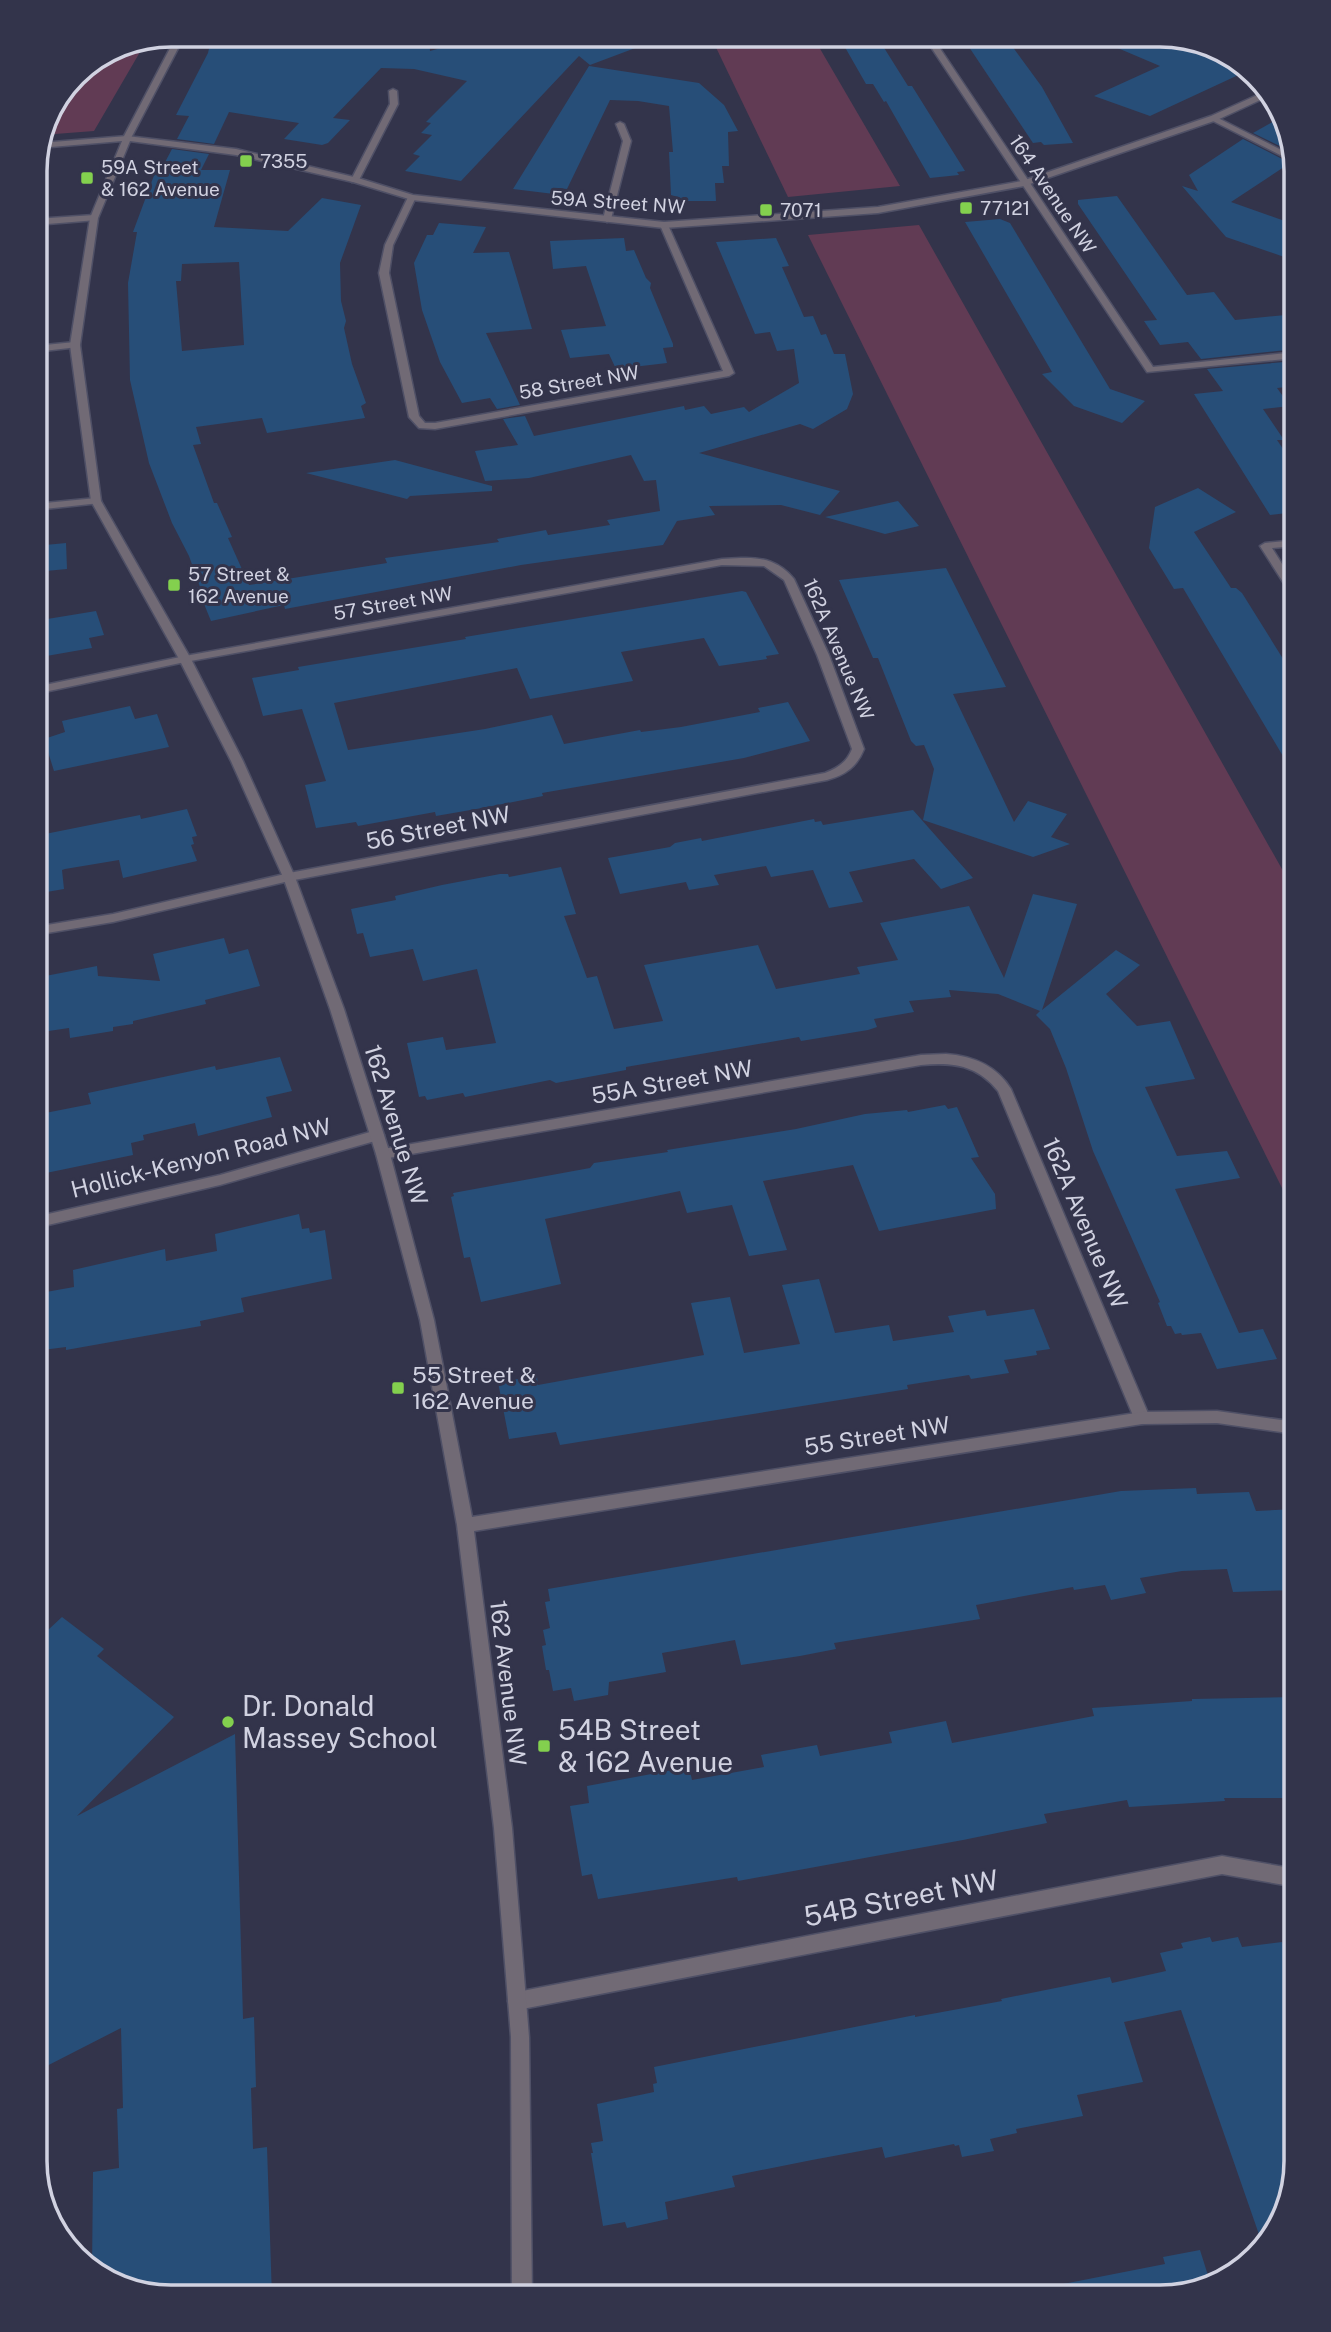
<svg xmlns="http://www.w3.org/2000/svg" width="1331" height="2332" font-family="'Public Sans',sans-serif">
  <rect width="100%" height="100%" fill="#33344b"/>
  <g fill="#613b54">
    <path d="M710,35H812L900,186L788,197Z"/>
    <path d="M147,40L94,131L42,135C50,99 84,60 119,45C127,42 138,41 147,40Z"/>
    <path d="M919,225L1296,894V1216L808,235Z"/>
  </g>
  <g fill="#274e78" fill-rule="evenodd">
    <path d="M212,35H429L430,51L487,35H661L662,38L590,65L579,56L461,181L405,171L420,156L413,154L432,135L421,133L431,123L426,122L467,81L414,69L381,68L333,118L350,120L328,143L322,145L284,139L299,123L229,112L214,144L177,139L189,116L176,115L208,53Z"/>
    <path d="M838,35H876L908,86H912L965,171L957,172L959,175L930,178L886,101L884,102L873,84H866Z"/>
    <path d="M961,35H1004L1042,87L1073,143L1044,145L1041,142L1033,143Z"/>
    <path d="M1087,35H1169L1236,58L1247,71L1150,116L1094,96L1160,66Z"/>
    <path d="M589,66L699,83L724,105L738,131L728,132L729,166H722L724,183H715L716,201H681V198L671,195L669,152H673L669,106L638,101L610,100L567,189L558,188L554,194L513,189Z"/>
    <path d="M1283,116L1292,152L1253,133Z"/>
    <path d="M1243,139L1290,163L1231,202L1296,225V261L1226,237L1182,186L1198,191L1189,175Z"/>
    <path d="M172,149L209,154L201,170H230L214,227L288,231L322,198L361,205L340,263L341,301L346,321L344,328L352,364L366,403L361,406L365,418L267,433L262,418L196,427L201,444L193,445L214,503H217L232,537L228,538L249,585L387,563L385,558L499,542L497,539L546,530L548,535L610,525L607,520L660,511L656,480L644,481L631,455L529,478L485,481L475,451L518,445L503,419L525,416L534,436L684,406L685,410L704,406L711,414L744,407L749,412L799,383L794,349L777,351L770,332L755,334L716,242L776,238L789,266L782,267L804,317L813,316L821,335L826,334L834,354H845L853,394L847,409L813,429L800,424L699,453L840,491L820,515L781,505L709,506L715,515L677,521L663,545L521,565L285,609L284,605L211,621L197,587H200L189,556L172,523L149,463L130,380L128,283L137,232H133L156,170L163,166ZM239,262L244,345L182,351L176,281H181L182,264Z"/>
    <path d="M1117,196L1187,295L1214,292L1235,320L1296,314V349L1201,359L1188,342L1160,345L1144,321L1157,320L1078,204V200Z"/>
    <path d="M1000,219L1010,223L1110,389L1145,401L1122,423L1074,406L1042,374L1052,372L965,222Z"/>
    <path d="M439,223L486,227L473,253L509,252L532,329L486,333L520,405L497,409L490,398L462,403L440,362L422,310L414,263L427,235H433Z"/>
    <path d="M624,238L626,251L634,250L646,278L651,283L650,288L673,344V347L663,348L667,363L616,369L609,354L570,358L561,330L606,326L586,266L553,269L550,241Z"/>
    <path d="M1296,361V386L1277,388L1290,406L1263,409L1284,440H1277L1296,468V512L1270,515L1194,394L1223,391L1207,369Z"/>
    <path d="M395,460L492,486V491L410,496L407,499L306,473Z"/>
    <path d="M1198,488L1236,512L1194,532L1231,588H1236L1242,593L1295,678L1292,679L1296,685V778L1183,588L1174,589L1149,548L1155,507Z"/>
    <path d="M898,501L919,526L885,534L825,517Z"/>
    <path d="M66,543L67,569L35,572V546Z"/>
    <path d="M946,568L1006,687L953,694L1014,822L1028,801L1067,814L1051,837L1070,844L1033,857L923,820L934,769L924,745L916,746L911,741L878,658H873L839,580Z"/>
    <path d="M742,591L746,592L779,654L766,656L767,659L719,666L704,638L621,652L633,681L530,699L517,668L334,703L348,750L485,729L552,715L564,744L640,730L641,732L681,727L760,712L758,708L788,702L810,741L744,758L542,793L543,796L482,808L436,816L435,812L358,826L356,822L316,828L305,785L326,781L302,709L263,716L252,678L299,670L298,667L466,639L465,637Z"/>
    <path d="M96,611L104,635L89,638L92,648L35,658V621Z"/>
    <path d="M130,706L135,719L157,714L169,747L54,771L44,739L65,732L62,721Z"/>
    <path d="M187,809L197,836L192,837L194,844L191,845L197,861L123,878L119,860L65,869L62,870L64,889L35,894V836L140,815L141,819Z"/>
    <path d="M913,810L973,878L941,889L914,859L849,872L863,902L829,908L813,870L771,877L766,866L714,875L719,885L689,890L686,882L620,894L608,858L670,847L675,843L701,838L702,841L814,819L815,822L821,821L823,825Z"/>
    <path d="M561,867L576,914L564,916L587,978L597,976L614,1029L663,1021L644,965L758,945L776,989L860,974L857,967L898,960L880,923L969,906L1004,978L1033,894L1077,904L1042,1010L1116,950L1140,965L1106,994L1137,1026L1170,1021L1195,1079L1145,1087L1177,1156L1227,1151L1240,1178L1175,1189L1239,1333L1263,1329L1277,1359L1217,1369L1201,1333L1182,1335L1181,1333L1175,1334L1171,1326H1167L1158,1303L1160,1302L1093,1151L1066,1068L1050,1029L1036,1015L1040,1011L998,994L949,990L951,997L909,1001L914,1012L874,1019L877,1027L868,1030L801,1041L799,1037L626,1067V1070L556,1083L550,1080L465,1097L463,1093L427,1100L425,1096L419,1097L407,1043L443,1037L446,1050L496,1043L477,969L423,981L413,949L370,957L363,933L357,934L351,909L396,900L395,896L442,885L500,874H508L509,877Z"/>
    <path d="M224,938L229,954L248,949L260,986L205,1000L206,1004L133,1021V1024L113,1027V1031L70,1038L69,1028L35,1033V978L97,966L98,976L160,981L153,954Z"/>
    <path d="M280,1057L292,1091L266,1097L272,1117L198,1136L195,1123L143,1135L144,1140L131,1143L133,1155L46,1173L44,1156L35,1158V1115L91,1104L88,1093L215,1066L216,1070Z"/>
    <path d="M945,1105L948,1109L957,1107L979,1157L971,1158L995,1194L996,1209L879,1231L853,1165L763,1181L787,1250L749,1256L732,1205L687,1213L680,1191L545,1219L561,1284L481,1302L470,1257L464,1258L451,1197L454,1196L453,1193L590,1168L594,1163L668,1152L667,1150L796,1129L865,1114L907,1110L908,1112Z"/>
    <path d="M299,1214L302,1229L309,1228L310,1233L325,1230L332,1279L241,1298L244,1312L200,1321L201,1326L66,1350V1347L35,1351V1307L48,1306L46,1292L74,1287L73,1270L165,1249L166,1261L217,1251L215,1234Z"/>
    <path d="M819,1279L835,1333L889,1325L893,1341L954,1332L948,1316L985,1310L987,1316L1034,1309L1050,1349L1036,1351L1037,1355L1004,1360L1009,1373L971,1379L969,1375L907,1385L908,1389L560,1445L556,1432L509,1439L498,1382L537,1376L538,1385L704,1355L691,1303L730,1297L744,1353L800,1344L782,1285Z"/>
    <path d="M1196,1488L1197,1494L1249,1492L1256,1511L1296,1509V1590L1233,1592L1227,1569L1182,1571L1140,1578L1146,1593L1111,1600L1105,1585L1074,1590L1073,1587L976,1605L980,1619L834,1643L836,1649L800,1656L741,1665L735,1640L662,1653L666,1672L609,1682L608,1695L574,1701L571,1688L553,1691L549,1670H546L542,1646L546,1645L543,1630L550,1628L545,1602L550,1601L548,1589L1121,1491Z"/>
    <path d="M62,1617L104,1649L97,1656L174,1717L77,1816L235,1734L243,2019L254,2017L256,2087L251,2088L253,2149L267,2147L272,2297H162L96,2274L92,2271L93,2172L119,2168L117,2109L123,2108L121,2028L35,2072V1619L48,1630Z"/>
    <path d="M1296,1697V1798H1224L1225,1801L1129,1807L1127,1800L1044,1814L1047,1823L963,1840L738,1881L737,1877L598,1899L592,1874L582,1876L570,1806L589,1803L587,1786L689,1767L692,1780L764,1767L761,1755L817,1745L820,1756L892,1743L889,1732L946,1721L952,1743L1094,1716L1092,1708L1192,1701V1699Z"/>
    <path d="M1210,1937L1212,1942L1238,1937L1242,1947L1282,1942L1296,1977V2161L1273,2236L1263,2246L1181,2010L1124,2022L1143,2082L1077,2095L1083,2116L1016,2129L1017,2133L990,2139L994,2151L962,2157L959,2145L955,2146L954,2144L885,2158L882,2147L812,2160L732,2176L735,2187L665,2202L668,2219L627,2228L625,2222L603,2226L591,2153H593L591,2143L603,2141L597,2104L654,2092L653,2084L657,2083L654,2067L915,2015V2017L1002,2001L1001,1999L1110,1977L1112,1983L1166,1971L1160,1953L1183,1948L1181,1943Z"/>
    <path d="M1200,2250L1211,2285L1160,2297H1064L1063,2284L1165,2264L1163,2257Z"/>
  </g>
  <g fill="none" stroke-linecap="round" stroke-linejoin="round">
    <defs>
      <g id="minor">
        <path d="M177,35H185L131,138L124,140L123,138Z"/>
        <path d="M923,35H931L1153,367L1296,352V358L1147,372Z"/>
        <path d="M393,89L397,91L398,104L359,180L352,182L351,180L390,104L389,91Z"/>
        <path d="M1214,116L1293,156L1294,162L1211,120L1210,118Z"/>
        <path d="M620,122L624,124L631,141L611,219L607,222L603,219L623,141L616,124Z"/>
        <path d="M409,195L416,197L393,245L389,273L419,416L425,423H435L723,371L660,225L664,222L668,225L734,373L729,376L435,429L419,428L409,417L379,273L385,245Z"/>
        <path d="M94,215L97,216V220L35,225V219Z"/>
        <path d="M75,342L80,345L78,347L35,352V346Z"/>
        <path d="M96,498L101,501L100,503L35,510V504Z"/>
        <path d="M1296,540V546L1272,548L1296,586V597L1292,596L1260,546L1265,543Z"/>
        <path d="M741,558C763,557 780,562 794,579L829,655L864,749C857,767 845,775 827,780L289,881L113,922L35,935V927L113,914L289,873L825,773C838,768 847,762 852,749L817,655L784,580L764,566L722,565L185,662L35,694V687L185,656L722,559Z"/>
        <path d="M946,1054C973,1056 996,1065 1011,1089L1150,1418L1147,1423L1142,1424L1137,1423L1134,1418L998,1091C977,1065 953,1062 921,1065L383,1159L376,1154L383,1149L921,1055Z"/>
        <path d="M377,1130L384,1135L382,1139L220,1185L35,1228V1217L220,1175Z"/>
        <path d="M1222,1856L1296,1869V1887L1222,1874L517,2010L510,2008L508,2001L510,1994L517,1992Z"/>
      </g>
      <path id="tertiary" d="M1264,92L1269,96L1217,120L1024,186L878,213L664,228L412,200L353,182L236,155L130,141L98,218L80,345L101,501L191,659L243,761L295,877L344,1009L390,1154L434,1320L472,1517L1142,1412L1217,1411L1296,1422V1434L1217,1423L1142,1424L474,1531L512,1828L529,2037L532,2297H512L511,2037L494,1828L457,1525L420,1320L376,1154L330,1009L283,877L231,761L179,659L91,501L70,345L90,218L122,141L39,148L40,143L127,136L236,149L358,178L413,195L664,222L878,207L1022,181L1211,116Z"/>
    </defs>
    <use href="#minor" stroke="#4f5066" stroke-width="3"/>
    <use href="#tertiary" stroke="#4f5066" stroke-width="3"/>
    <use href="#minor" fill="#716a75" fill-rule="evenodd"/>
    <use href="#tertiary" fill="#716a75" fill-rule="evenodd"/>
  </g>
  <g fill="#83d04e" stroke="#33344b" stroke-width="2.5">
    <rect x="239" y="154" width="14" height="14" rx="3.5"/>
    <rect x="80" y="171" width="14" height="14" rx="3.5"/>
    <rect x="959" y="201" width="14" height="14" rx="3.5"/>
    <rect x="759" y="203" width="14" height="14" rx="3.5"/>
    <rect x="167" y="578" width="14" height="14" rx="3.5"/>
    <rect x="391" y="1381" width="14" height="14" rx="3.5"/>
    <circle cx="228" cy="1722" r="7"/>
    <rect x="537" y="1739" width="14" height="14" rx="3.5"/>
  </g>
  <g text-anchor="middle" stroke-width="6" stroke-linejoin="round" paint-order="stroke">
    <g font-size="19" fill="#d1d2e1" stroke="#33344b" text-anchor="start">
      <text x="260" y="168">7355</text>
      <text x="101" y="174">59A Street<tspan x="101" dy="22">&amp; 162 Avenue</tspan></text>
      <text x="980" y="215">77121</text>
      <text x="780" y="217">7071</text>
      <text x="188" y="581">57 Street &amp;<tspan x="188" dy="22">162 Avenue</tspan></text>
    </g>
    <g font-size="19" fill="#d1d2e1" stroke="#33344b">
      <text transform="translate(1053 194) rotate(56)" y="7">164 Avenue NW</text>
      <text transform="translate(618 202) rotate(4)" y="7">59A Street NW</text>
      <text transform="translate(579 382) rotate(-10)" y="7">58 Street NW</text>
      <text transform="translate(393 603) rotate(-10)" y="7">57 Street NW</text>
      <text transform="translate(839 649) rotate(67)" y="7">162A Avenue NW</text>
    </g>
    <g font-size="23" fill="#d1d2e1" stroke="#33344b">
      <text transform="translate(438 828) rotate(-11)" y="8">56 Street NW</text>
      <text transform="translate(672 1082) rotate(-10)" y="8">55A Street NW</text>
      <text transform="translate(396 1125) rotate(73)" y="8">162 Avenue NW</text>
      <text transform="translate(201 1158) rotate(-14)" y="8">Hollick-Kenyon Road NW</text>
      <text transform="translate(1085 1223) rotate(67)" y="8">162A Avenue NW</text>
      <text transform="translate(877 1436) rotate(-9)" y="8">55 Street NW</text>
      <text transform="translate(508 1683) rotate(83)" y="8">162 Avenue NW</text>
    </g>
    <g font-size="23" fill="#d1d2e1" stroke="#33344b" text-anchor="start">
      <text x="412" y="1383">55 Street &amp;<tspan x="412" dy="26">162 Avenue</tspan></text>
    </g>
    <g font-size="28" fill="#d1d2e1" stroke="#33344b" text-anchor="start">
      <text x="242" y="1716">Dr. Donald<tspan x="242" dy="32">Massey School</tspan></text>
      <text x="558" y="1740">54B Street<tspan x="558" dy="32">&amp; 162 Avenue</tspan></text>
    </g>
    <g font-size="28" fill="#d1d2e1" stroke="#33344b">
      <text transform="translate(901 1898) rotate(-11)" y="10">54B Street NW</text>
    </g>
  </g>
  <path d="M0 0H1331V2332H0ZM171 47H1160A124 124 0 0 1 1284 171V2161A124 124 0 0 1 1160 2285H171A124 124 0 0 1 47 2161V171A124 124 0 0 1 171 47Z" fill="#33344b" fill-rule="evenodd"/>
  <path fill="none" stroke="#d1d2e1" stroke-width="3.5" d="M171 47H1160A124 124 0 0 1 1284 171V2161A124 124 0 0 1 1160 2285H171A124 124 0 0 1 47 2161V171A124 124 0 0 1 171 47Z"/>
</svg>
